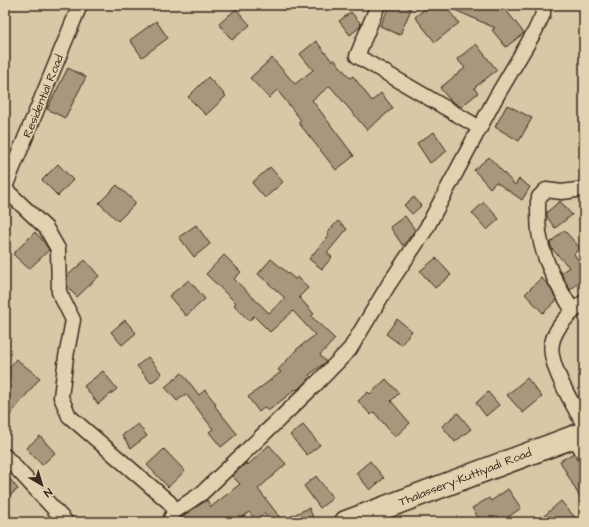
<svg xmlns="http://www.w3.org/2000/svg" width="589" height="527" font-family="'Architects Daughter',sans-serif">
  <rect width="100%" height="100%" fill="#d9c7a6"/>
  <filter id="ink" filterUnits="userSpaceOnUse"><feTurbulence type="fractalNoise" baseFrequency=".025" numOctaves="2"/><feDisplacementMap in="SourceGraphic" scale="8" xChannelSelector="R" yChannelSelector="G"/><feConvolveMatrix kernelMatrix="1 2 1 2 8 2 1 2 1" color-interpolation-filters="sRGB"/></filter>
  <g filter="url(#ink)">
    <g fill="#a8977c" stroke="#3b2a1e">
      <path d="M390,5H403L411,9L400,35L380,26Z"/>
      <path d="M430,5H502L524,33L506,47L492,30L495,28L444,5L459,23L435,42L415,17Z"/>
      <path d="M236,9L250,25L232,40L219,24Z"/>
      <path d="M351,12L361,24L360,27L350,35L339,21Z"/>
      <path d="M156,21L168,38L142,57L130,40Z"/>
      <path d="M316,41L332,61L334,59L350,78L353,76L372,101L381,93L393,108L367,130L330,86L312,100L354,156L336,170L298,122L301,120L277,90L269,98L250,78L272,58L295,84L313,70L300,54Z"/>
      <path d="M476,44L497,70L474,88L478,93L461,107L450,100L440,88L465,68L457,59Z"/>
      <path d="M68,68L86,77L65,118L47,109Z"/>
      <path d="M208,77L226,96L206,115L188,97Z"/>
      <path d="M507,105L532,118L519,141L495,127Z"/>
      <path d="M434,132L447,151L430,163L417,143Z"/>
      <path d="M489,157L515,185L519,179L530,187L522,200L496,182L490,188L474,170Z"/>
      <path d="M58,164L73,180L58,196L42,180Z"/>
      <path d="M270,167L283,182L265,198L252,183Z"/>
      <path d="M117,185L136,203L118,221L99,203Z"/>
      <path d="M414,197L421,206L412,214L404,205Z"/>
      <path d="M560,201L572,215L555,228L547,217V212Z"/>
      <path d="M484,202L499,219L487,230L472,213Z"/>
      <path d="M405,216L415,230L403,246L390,227Z"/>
      <path d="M338,221L347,229L327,253L332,257L322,269L309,259L329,235L327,233Z"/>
      <path d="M196,225L210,244L194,257L179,237Z"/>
      <path d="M564,230L580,248L574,254L584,268V279L570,290L561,273L569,267L552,249L550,243Z"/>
      <path d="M35,232L44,242L49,250L29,269L13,254Z"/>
      <path d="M224,255L241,272L234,279L269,313L285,298L258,274L271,259L295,279L298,277L308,288L299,297L314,314L311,316L335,339L320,355L326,362L309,375L311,377L297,390L296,389L268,411L265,407L259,412L248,397L281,372L278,370L297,349L315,335L293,311L270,332L254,316L249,321L234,305L236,303L206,274Z"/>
      <path d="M436,258L451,275L435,288L420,271Z"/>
      <path d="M85,260L99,276L77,297L67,287V276Z"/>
      <path d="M541,278L548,284L557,300L543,313L525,294Z"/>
      <path d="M189,280L205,299L186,316L169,296Z"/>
      <path d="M397,319L412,331L401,345L386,334Z"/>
      <path d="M125,320L136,333L122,345L111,332Z"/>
      <path d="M148,357L162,374L151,383L137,366Z"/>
      <path d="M16,359L40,378L5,421V373Z"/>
      <path d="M103,371L117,389L98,404L84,386Z"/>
      <path d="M182,373L199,395L205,390L216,404L215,406L237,434L221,447L209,432L213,429L186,394L177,401L165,387Z"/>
      <path d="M527,378L542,397L523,413L507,395Z"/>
      <path d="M386,379L399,393L391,401L410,423L395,437L374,412L371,415L358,401L368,392L370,394Z"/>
      <path d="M488,392L499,405L486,416L476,403Z"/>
      <path d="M458,413L471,429L455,442L442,426Z"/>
      <path d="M138,424L147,436L131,448L122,435Z"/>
      <path d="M303,425L320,445L307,455L290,435Z"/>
      <path d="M40,436L55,453L42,465L26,448Z"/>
      <path d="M269,445L286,464L258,489L282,520L309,508L315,522H271L265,513L256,520L249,512L236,522H180L181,517L201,504L207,500L211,507L240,484L232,476L246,463L248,465Z"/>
      <path d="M164,449L185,471L168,487L147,465Z"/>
      <path d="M574,453L584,468V505L560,461Z"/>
      <path d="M370,461L384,478L370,490L356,473Z"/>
      <path d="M5,473L18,489L5,499Z"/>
      <path d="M316,476L333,498L320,508L304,486Z"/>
      <path d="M508,489L521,508L501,522H481L472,508L489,498L491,501Z"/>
      <path d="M561,501L579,522H537Z"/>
    </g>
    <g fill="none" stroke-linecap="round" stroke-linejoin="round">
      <defs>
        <g id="street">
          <path d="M378,5L357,56L480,128"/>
          <path d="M5,187L80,5"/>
          <path d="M5,189L46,228L58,249L59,292L73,320L66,357L61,397L69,416L169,502L175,511"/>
          <path d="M584,302C571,313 556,325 552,343C547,363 574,406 584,425"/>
          <path d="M573,311C558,287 543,261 539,232C538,222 538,212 538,202L539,197L546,190L562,192L584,189"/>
          <path d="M574,437L584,454"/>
          <path d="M5,456L66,522"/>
          <path d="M172,522L171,518L175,511L202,493L314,386L350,349L389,284L426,229L495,99L535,31L543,14V5"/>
        </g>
        <path id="primary" d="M346,522L584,433"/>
      </defs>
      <use href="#street" stroke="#3b2a1e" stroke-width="17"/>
      <use href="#primary" stroke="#3b2a1e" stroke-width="25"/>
      <use href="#street" stroke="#e3d1af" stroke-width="14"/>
      <use href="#primary" stroke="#e3d1af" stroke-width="22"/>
    </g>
  </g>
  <g text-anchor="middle" stroke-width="3" stroke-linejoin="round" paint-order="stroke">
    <g font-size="12" fill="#3b2a1e" stroke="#e3d1af">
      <text transform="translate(43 96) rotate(-68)" y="4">Residential Road</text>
      <text transform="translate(465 477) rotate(-21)" y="4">Thalassery-Kuttiyadi Road</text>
    </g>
  </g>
  <rect width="589" height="527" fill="none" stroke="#e3d1af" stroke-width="20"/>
  <rect x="10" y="10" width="569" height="507" fill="none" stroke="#3b2a1e" stroke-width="1.5" filter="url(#ink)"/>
  <g transform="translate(42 485) rotate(142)" stroke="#e3d1af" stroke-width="3" paint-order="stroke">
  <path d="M0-3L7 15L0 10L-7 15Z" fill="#3b2a1e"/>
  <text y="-6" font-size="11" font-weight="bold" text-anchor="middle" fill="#3b2a1e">N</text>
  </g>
</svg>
